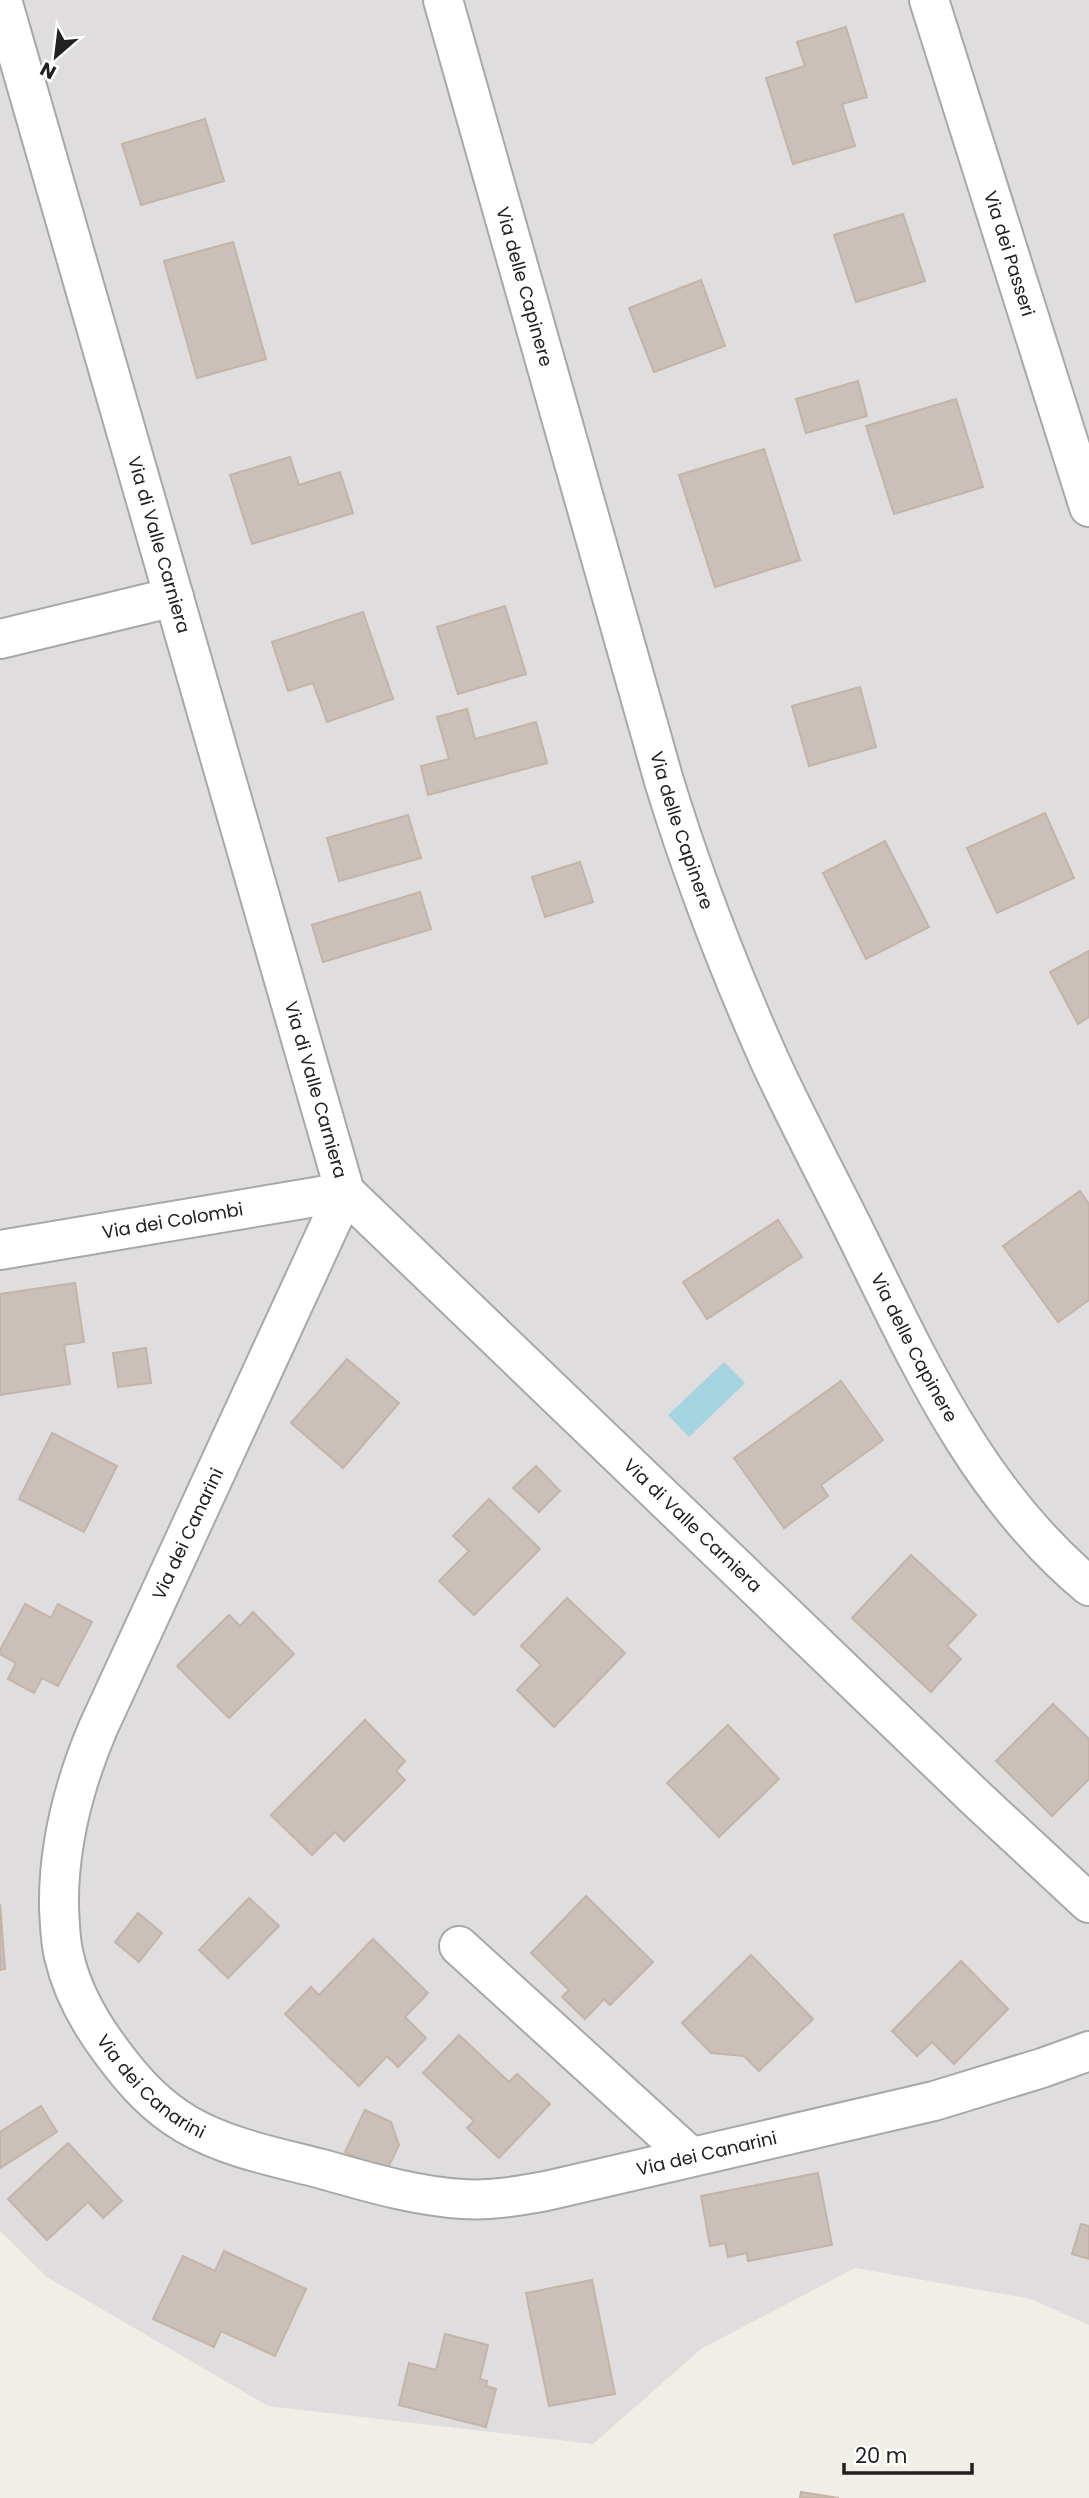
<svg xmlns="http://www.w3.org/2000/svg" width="1089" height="2498" font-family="Poppins,sans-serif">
  <rect width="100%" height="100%" fill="#f1eee7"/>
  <path fill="#dfdddd" d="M0,0H1089V2325L1031,2299L855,2268L701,2349L593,2444L268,2406L47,2277L0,2231Z"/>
  <path fill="#a5d4e1" d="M724,1362L745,1383L689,1437L668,1415Z"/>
  <g fill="#cac0b9" stroke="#c4b4a8" stroke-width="2">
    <path d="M846,27L867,97L842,104L855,146L793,164L766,78L805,66L797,42Z"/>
    <path d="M205,119L224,181L141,205L122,144Z"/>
    <path d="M903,214L925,281L856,302L834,235Z"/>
    <path d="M233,242L266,359L197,378L164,261Z"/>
    <path d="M701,280L725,346L654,372L629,308Z"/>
    <path d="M858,381L867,416L806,433L796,399Z"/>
    <path d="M956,399L983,487L894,514L866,426Z"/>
    <path d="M764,449L800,560L715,587L679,475Z"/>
    <path d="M290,457L299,485L340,472L353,513L252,544L230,475Z"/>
    <path d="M505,606L526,674L458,694L437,627Z"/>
    <path d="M363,612L393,699L327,722L313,683L288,691L272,642Z"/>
    <path d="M860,687L876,747L809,766L792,706Z"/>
    <path d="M467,709L475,739L536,722L547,763L428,795L421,766L449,759L437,717Z"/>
    <path d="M1045,813L1074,878L997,913L967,848Z"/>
    <path d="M408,815L421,858L339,881L327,838Z"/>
    <path d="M885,841L929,927L866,959L823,873Z"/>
    <path d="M580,862L593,902L545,917L532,877Z"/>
    <path d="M420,892L431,929L323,962L312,925Z"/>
    <path d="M1089,951V1017L1078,1024L1050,972Z"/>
    <path d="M1080,1191L1089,1204V1300L1058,1322L1003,1246Z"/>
    <path d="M778,1220L802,1257L707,1319L683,1282Z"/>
    <path d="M75,1283L84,1342L64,1345L70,1384L0,1395V1294Z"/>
    <path d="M146,1348L151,1383L118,1387L113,1353Z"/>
    <path d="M347,1359L399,1403L343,1468L291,1423Z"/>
    <path d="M841,1381L883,1440L821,1485L828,1496L784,1528L734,1458Z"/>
    <path d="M52,1433L117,1466L84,1532L19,1499Z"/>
    <path d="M536,1466L560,1491L539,1512L513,1488Z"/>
    <path d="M489,1499L540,1549L474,1615L439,1581L469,1551L453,1536Z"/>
    <path d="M911,1555L976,1615L947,1646L961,1659L931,1692L852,1618Z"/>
    <path d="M567,1598L625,1653L554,1727L517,1690L541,1665L521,1646Z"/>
    <path d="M25,1604L51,1618L58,1604L92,1622L58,1686L42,1678L34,1693L8,1679L16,1663L0,1654V1650Z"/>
    <path d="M253,1612L294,1654L229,1718L177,1666L229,1615L240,1626Z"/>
    <path d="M1053,1704L1089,1739V1779L1052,1816L996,1761Z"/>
    <path d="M365,1720L405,1761L396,1771L405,1780L344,1841L335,1832L312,1855L271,1815Z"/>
    <path d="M728,1725L779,1779L719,1837L667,1783Z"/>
    <path d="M586,1896L653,1962L610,2005L604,1999L585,2019L562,1997L569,1990L531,1953Z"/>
    <path d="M249,1898L279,1926L228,1978L199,1950Z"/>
    <path d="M0,1904L5,1969L0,1970Z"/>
    <path d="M138,1913L162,1933L139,1962L115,1942Z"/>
    <path d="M373,1939L428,1993L405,2017L426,2038L398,2067L387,2056L359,2086L285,2014L311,1987L319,1995Z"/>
    <path d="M751,1955L813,2019L759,2071L744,2056L711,2053L682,2023Z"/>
    <path d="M961,1961L1008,2009L954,2064L932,2042L917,2056L892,2031Z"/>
    <path d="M459,2035L509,2082L517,2074L550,2104L499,2158L467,2128L474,2121L423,2073Z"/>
    <path d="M41,2106L57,2132L0,2168V2132Z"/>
    <path d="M365,2110L391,2122L399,2145L386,2172L345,2152Z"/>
    <path d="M68,2143L122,2201L103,2218L88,2202L47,2240L8,2199Z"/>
    <path d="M818,2173L832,2245L748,2261L747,2253L728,2257L725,2243L710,2246L701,2196Z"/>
    <path d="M1081,2224L1089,2226V2259L1072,2254Z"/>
    <path d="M224,2251L306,2289L275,2356L221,2331L214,2347L153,2319L183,2256L215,2271Z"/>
    <path d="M592,2280L615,2394L549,2406L526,2293Z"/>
    <path d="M445,2334L488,2345L480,2379L487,2381L486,2386L496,2389L486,2427L399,2405L409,2363L436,2370Z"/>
    <path d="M801,2492L839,2498H800Z"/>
  </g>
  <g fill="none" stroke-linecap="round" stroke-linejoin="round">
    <defs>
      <g id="minor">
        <path id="s1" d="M2,0L345,1192L978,1800L1089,1903"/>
        <path id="s2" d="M443,0L664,781C693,876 729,969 769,1059C795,1116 824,1170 852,1226C917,1357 974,1490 1089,1586"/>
        <path id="s3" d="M929,0L1089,507"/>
        <path d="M0,639L174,597"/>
        <path id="s4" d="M345,1192L98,1728C73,1787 58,1845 59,1908C60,1924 60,1941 64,1956C72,1992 91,2025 114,2055C135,2083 156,2106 186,2124C227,2148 276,2157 322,2169C368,2182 414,2196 462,2199C490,2201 519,2196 546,2191L934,2101L1042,2068L1089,2051"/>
        <path id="s5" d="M0,1250L345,1192"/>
        <path d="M459,1946L691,2157"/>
      </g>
    </defs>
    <use href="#minor" stroke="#a8a8a8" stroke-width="42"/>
    <use href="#minor" stroke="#fff" stroke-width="38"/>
  </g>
  <g text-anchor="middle" stroke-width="5" stroke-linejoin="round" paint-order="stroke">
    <g font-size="18" fill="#212121" stroke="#fff">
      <text dy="6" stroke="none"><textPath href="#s3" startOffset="266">Via dei Passeri</textPath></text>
      <text dy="6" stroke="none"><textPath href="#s2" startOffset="298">Via delle Capinere</textPath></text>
      <text dy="6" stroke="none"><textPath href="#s1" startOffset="567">Via di Valle Carniera</textPath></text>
      <text dy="6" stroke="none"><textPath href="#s2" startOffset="864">Via delle Capinere</textPath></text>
      <text dy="6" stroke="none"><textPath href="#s1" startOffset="1134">Via di Valle Carniera</textPath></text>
      <text dy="6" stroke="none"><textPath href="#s5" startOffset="175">Via dei Colombi</textPath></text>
      <text dy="6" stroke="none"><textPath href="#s2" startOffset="1432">Via delle Capinere</textPath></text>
      <text dy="6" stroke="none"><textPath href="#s1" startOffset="1722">Via di Valle Carniera</textPath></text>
      <text transform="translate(188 1534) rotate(-65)" y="6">Via dei Canarini</text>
      <text dy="6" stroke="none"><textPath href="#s4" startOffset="985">Via dei Canarini</textPath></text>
      <text dy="6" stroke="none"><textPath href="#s4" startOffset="1573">Via dei Canarini</textPath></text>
    </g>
  </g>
  <g transform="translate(56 56) rotate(208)" stroke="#ffffff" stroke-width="5" paint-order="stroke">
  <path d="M0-5L12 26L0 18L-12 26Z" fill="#212121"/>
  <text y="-10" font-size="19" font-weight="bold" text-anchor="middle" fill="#212121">N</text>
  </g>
  <path d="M844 2463v10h128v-10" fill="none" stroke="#212121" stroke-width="3.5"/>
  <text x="855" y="2463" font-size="21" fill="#212121" stroke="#ffffff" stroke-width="5" paint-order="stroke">20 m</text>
</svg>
